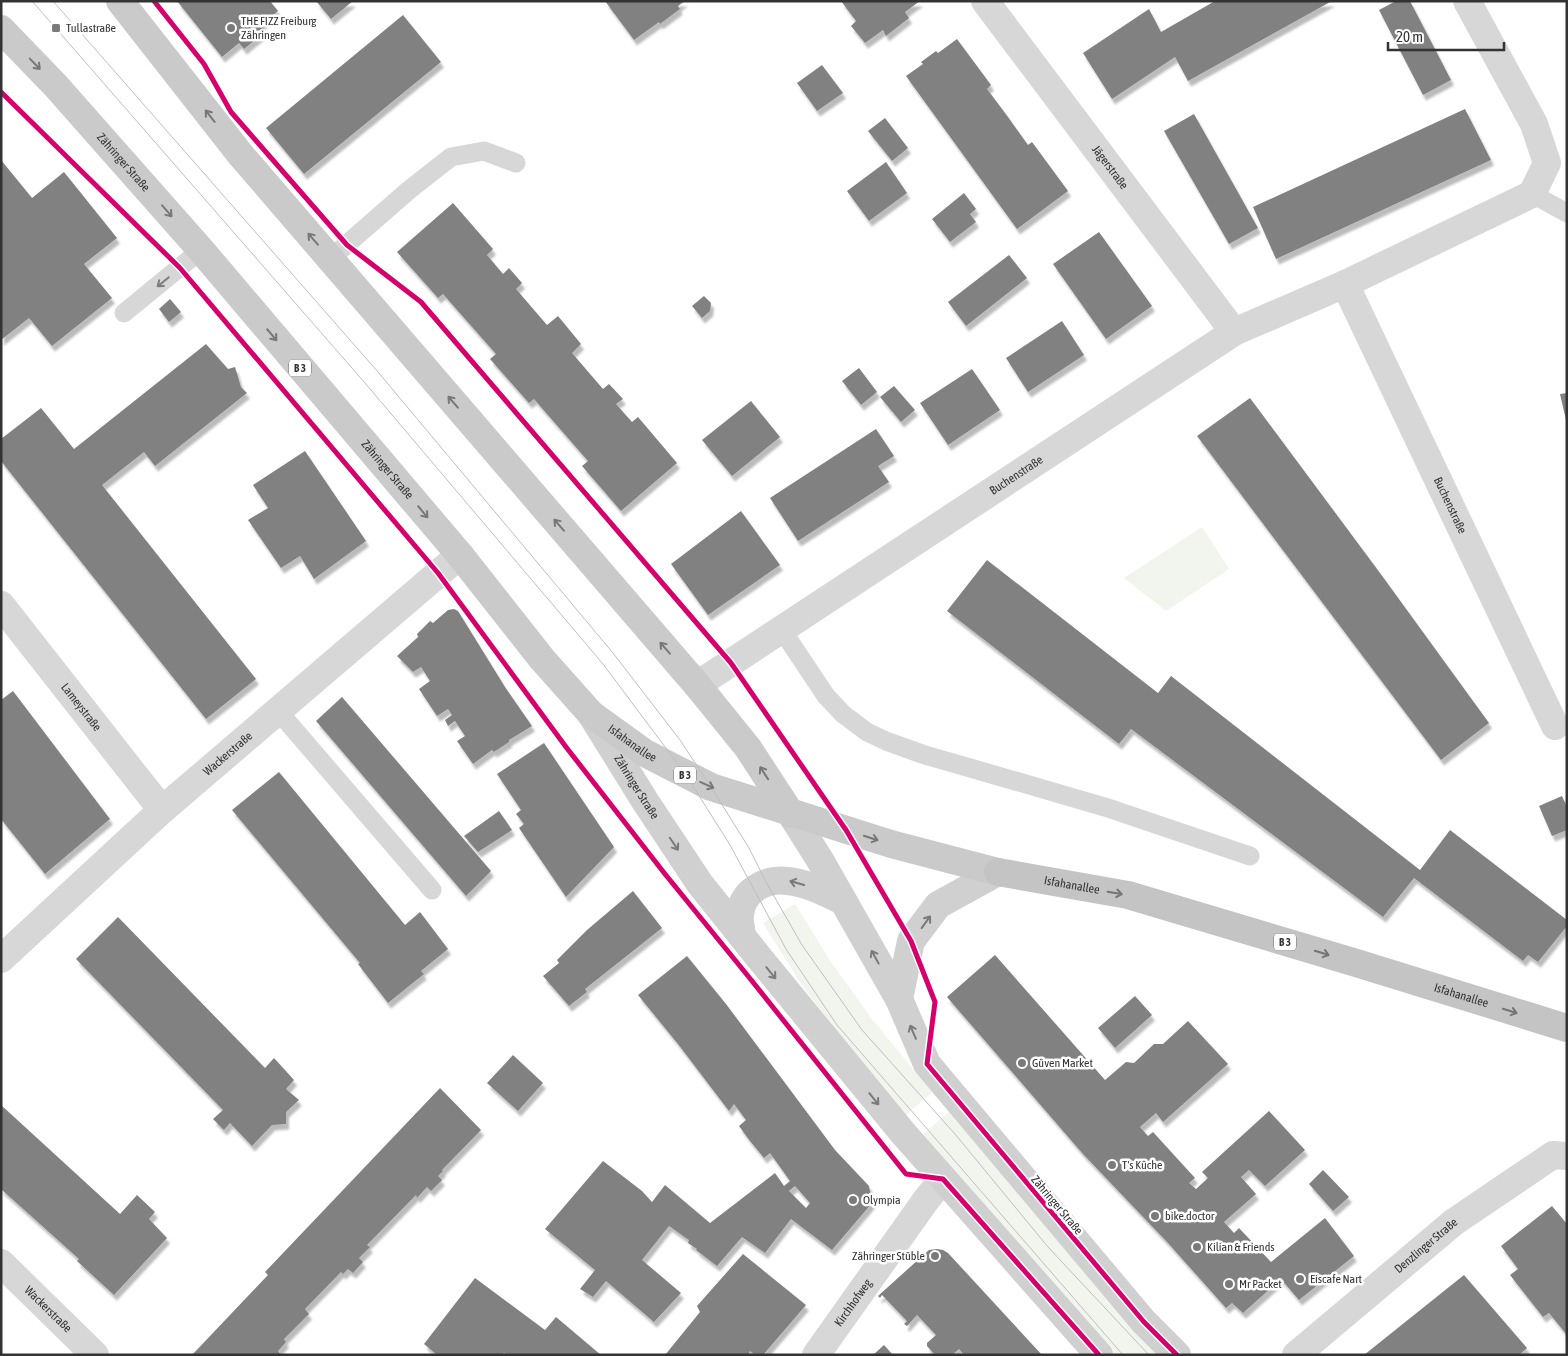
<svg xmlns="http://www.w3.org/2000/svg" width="1568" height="1356" font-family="'Asap Condensed',sans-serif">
  <defs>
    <filter id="shadow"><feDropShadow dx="3" dy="5.5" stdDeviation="1" flood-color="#0004"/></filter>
  </defs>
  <rect width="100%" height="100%" fill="#fff"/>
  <g fill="#f1f5ed">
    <path d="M1202,527L1229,569L1166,611L1124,578Z"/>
    <path d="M795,904L829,959L871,1018L932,1092L905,1116L843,1040L801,984L763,923Z"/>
    <path d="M949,1112L1160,1355H1114L922,1135Z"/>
  </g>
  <g fill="#818181" fill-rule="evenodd" filter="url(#shadow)">
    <path d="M177,1H270L278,11L261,25L266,31L244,49L239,43L222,57Z"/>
    <path d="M316,1H353L331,19Z"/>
    <path d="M605,1H685L678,6L680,9L660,24L659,22L634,40Z"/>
    <path d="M841,1H920L905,12L909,18L886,36L883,30L865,43L851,26L856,21Z"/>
    <path d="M1215,1H1332L1188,81L1175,57L1112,99L1083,53L1149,9L1161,32Z"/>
    <path d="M1396,1H1410L1451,80L1423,95L1379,10Z"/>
    <path d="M403,15L441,62L304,174L266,128Z"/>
    <path d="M957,39L991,85L987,89L1008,117L1028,145L1032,142L1068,191L1017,229L906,76L923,64L921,62L936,51L938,53Z"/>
    <path d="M822,65L843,93L817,111L797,83Z"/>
    <path d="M1465,109L1491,160L1276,259L1253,207Z"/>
    <path d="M1194,114L1258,228L1229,244L1164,131Z"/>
    <path d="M885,118L908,148L892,161L868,131Z"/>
    <path d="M1,160L32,198L64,172L117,238L84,264L112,298L52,346L29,318L1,340Z"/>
    <path d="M886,162L907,193L869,221L847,191Z"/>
    <path d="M964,193L976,209L970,214L976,222L950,242L932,219Z"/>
    <path d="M453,203L493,249L487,255L503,274L509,268L522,283L516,289L547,325L558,316L581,344L572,353L603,389L609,384L623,399L616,404L632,422L638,417L677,463L621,511L582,466L588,461L534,399L529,403L490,359L496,354L443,294L438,298L397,252Z"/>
    <path d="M1099,232L1152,306L1106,339L1053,264Z"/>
    <path d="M1009,255L1027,278L966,326L948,302Z"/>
    <path d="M704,296L711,303L710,311L702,318L692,306Z"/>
    <path d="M170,299L181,312L169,322L159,309Z"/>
    <path d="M1062,321L1084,355L1028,392L1006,358Z"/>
    <path d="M206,344L228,369L235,367L241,387L247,393L155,466L144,452L102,485L256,679L206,719L1,461V439L41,408L74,449Z"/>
    <path d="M859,368L877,392L861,405L842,381Z"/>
    <path d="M972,369L1000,410L948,445L920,403Z"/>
    <path d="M894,386L915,410L901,422L880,397Z"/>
    <path d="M1567,393V419L1566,420L1560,394Z"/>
    <path d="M1250,398L1380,573L1489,723L1441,760L1197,436Z"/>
    <path d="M751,401L780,437L732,476L702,440Z"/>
    <path d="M876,429L894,456L878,466L889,482L798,541L770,498Z"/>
    <path d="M305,451L366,541L314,579L300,556L281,568L248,520L268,508L253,485Z"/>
    <path d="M741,511L780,565L708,615L671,564Z"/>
    <path d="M987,560L1158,693L1171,676L1420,870L1450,830L1567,920V926L1538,962L1528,955L1523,961L1414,878L1383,917L1131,729L1119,744L947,611Z"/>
    <path d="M454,609L458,611L505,687L532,726L509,740V742L494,752L492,750L473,764L457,741L465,736L455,721L448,726L445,720L452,715L448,709L437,716L419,689L430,681L421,667L413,672L397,656L418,637L417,634L430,621L433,623L448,610Z"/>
    <path d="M13,691L110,819L45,874L1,819V700Z"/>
    <path d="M342,697L491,871L466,896L316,721Z"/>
    <path d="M544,743L614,847L566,897L519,828L524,824L516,814L521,810L497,774Z"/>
    <path d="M279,772L405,925L420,912L448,949L421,971L424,974L388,1003L358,964L360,963L232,810Z"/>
    <path d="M1562,796L1567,807V830L1552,836L1539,806Z"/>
    <path d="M499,811L512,830L478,852L464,836Z"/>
    <path d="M633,891L662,928L585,989L587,992L569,1006L543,976L559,963L557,960L587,930Z"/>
    <path d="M118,917L265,1068L274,1058L294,1080L286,1089L299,1100L286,1112V1124L272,1125L252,1146L230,1123L224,1130L213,1119L223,1110L76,959Z"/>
    <path d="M995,955L1105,1080L1126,1062L1134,1063L1154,1044H1163L1188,1021L1228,1064L1163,1122L1156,1113L1140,1127L1148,1136L1153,1132L1195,1178L1189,1183L1196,1189L1208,1178L1202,1172L1269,1111L1305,1150L1265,1186L1249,1170L1241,1177L1256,1194L1224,1222L1234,1233L1239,1228L1271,1262L1325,1218L1354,1256L1299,1300L1281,1279L1243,1313L1232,1303L1226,1308L1168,1243L1083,1154L947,997Z"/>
    <path d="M687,956L726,1004L835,1150L869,1186L872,1203L832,1250L791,1219L765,1253L742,1237L717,1266L696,1250L697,1249L688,1243L689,1240L669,1226L642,1260L681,1293L654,1322L606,1281L593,1297L580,1289L595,1270L545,1229L603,1161L642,1191L652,1202L665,1185L710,1223L775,1173L784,1186L790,1181L770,1153L764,1158L750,1141L739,1126L746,1120L734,1104L729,1111L678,1044L638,995ZM795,1186L810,1203L806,1208L789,1191Z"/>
    <path d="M1135,996L1152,1015L1115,1048L1098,1028Z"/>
    <path d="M513,1055L543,1083L518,1111L487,1083Z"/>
    <path d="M440,1088L481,1130L442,1170L443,1171L438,1176L442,1180L431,1191L427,1187L417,1198L416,1195L367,1245L370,1247L359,1258L363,1262L353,1273L348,1269L343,1274L341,1272L305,1309L309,1314L284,1339L286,1342L278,1351L281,1355H192L268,1275L265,1272Z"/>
    <path d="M1,1105L120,1214L137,1195L155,1212L149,1219L167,1238L114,1295L77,1261L79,1259L1,1189Z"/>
    <path d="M1323,1170L1349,1197L1333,1211L1309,1184Z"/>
    <path d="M1552,1206L1567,1224V1335L1549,1313L1543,1317L1510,1275L1518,1269L1501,1246Z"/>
    <path d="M937,1249L943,1250L948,1253L1042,1355H964L959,1349L952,1355H935L927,1346V1343L936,1335L917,1315L907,1326L904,1324L907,1321L882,1295L880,1298L878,1296L929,1250Z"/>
    <path d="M743,1254L806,1305L763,1355H755L750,1351L748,1355H665L700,1312L697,1306Z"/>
    <path d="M1464,1275L1527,1348L1519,1355H1364Z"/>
    <path d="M475,1278L545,1330L556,1317L601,1355H507L504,1353L502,1355H437L424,1344Z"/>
    <path d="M884,1345L893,1355H873Z"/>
  </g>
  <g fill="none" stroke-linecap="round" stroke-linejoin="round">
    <g stroke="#d7d7d7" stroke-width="19">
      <path d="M1532,194L1567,213"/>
      <path d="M330,259L409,190L451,157L484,151L516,163"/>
      <path d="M124,313L201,250"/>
      <path d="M782,630L826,696L843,714L867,732L886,741L922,754L1105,807L1250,856"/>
      <path d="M279,712L432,890"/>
    </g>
    <g stroke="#d7d7d7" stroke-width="28">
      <path id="s1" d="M985,1L1234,332"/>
      <path id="s2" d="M1345,284L1555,726"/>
      <path id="s3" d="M1,605L162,810"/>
      <path id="s4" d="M697,685L1234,332L1345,284L1532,194L1547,163L1534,124L1467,1"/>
      <path id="s5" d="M1,959L162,810L460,555"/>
      <path id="s6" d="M1,1263L95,1355"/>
      <path id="s7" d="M816,1355L926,1200L943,1179"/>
      <path id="s8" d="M1296,1355L1454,1222L1553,1155L1567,1156"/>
    </g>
    <g stroke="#d0d0d0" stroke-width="28">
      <path id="s9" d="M591,714L645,801L700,884L761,960L903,1133L1099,1355"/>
      <path d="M791,814L820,860L899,999L927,1064L1144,1322L1177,1355"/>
      <path d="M742,935C741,928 739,921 740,915C742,891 765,878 788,881C807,883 826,893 843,901"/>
      <path d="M899,999L911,941L938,905L998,872"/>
    </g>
    <g stroke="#cacaca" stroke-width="28">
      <path d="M120,1L240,154L697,685L748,748L791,814"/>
      <path id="s10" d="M1,29L56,86L201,250L460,555L542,659L591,714L645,753L711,787L891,844L998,872"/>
    </g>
    <path stroke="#c4c4c4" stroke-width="28" id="s11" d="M998,872L1128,895L1353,962L1567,1028"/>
    <g stroke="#bebebe" stroke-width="1">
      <path d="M32,1L365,383L603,664L686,775L730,845L786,949L837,1025L1123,1355"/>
      <path d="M53,1L378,372L613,653L680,740L711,787L749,848L766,882L802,945L862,1030L955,1134L1048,1247L1149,1355"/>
    </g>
    <defs>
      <g id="cycleway">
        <path d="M154,1L204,64L231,112L347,245L421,302L731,663L846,830L911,941L935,1002L927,1064L1144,1322L1177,1355"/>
        <path d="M1,92L180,268L438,573L566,747L665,874L748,976L906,1174L943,1179L1099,1355"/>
      </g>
    </defs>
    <use href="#cycleway" stroke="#fff" stroke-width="8"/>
    <use href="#cycleway" stroke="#d6006c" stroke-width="5"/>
  </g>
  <defs><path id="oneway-shaft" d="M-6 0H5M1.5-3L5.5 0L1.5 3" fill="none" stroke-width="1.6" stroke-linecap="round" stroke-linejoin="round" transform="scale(1.25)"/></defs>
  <g stroke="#777">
    <use href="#oneway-shaft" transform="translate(35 64) rotate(46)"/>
    <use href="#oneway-shaft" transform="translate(210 116) rotate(-128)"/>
    <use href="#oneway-shaft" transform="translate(167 211) rotate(49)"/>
    <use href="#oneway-shaft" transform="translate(313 239) rotate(-131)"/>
    <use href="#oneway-shaft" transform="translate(272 335) rotate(50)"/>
    <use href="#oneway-shaft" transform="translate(453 402) rotate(-131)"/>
    <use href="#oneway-shaft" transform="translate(423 512) rotate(50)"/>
    <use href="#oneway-shaft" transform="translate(559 525) rotate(-131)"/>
    <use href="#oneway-shaft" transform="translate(665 648) rotate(-131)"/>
    <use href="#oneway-shaft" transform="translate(764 773) rotate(-123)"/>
    <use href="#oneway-shaft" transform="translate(707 785) rotate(24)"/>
    <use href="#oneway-shaft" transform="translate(871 838) rotate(18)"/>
  </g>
  <use stroke="#7d7d7d" href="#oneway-shaft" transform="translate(163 282) rotate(141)"/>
  <g stroke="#7a7a7a">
    <use href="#oneway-shaft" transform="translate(674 844) rotate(56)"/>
    <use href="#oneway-shaft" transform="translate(797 883) rotate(-164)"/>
    <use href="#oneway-shaft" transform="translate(926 922) rotate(-54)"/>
    <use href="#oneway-shaft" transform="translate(875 957) rotate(-119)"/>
    <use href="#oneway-shaft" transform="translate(771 973) rotate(51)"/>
    <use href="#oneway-shaft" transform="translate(913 1032) rotate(-113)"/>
    <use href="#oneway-shaft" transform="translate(874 1099) rotate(51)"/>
  </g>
  <g stroke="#747474">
    <use href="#oneway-shaft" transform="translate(1115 893) rotate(10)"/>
    <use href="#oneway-shaft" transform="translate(1322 953) rotate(17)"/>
    <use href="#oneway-shaft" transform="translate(1510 1011) rotate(17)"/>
  </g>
  <g fill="#7a7a7a" stroke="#fff" stroke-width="2">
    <rect x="51" y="23" width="10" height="10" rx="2.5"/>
    <circle cx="231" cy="28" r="5"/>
    <circle cx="1022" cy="1063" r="5"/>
    <circle cx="1112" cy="1165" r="5"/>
    <circle cx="853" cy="1200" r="5"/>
    <circle cx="1155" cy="1216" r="5"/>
    <circle cx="1197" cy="1247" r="5"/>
    <circle cx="935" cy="1256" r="5"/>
    <circle cx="1300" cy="1279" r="5"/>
    <circle cx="1229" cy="1284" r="5"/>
  </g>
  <g text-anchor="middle" stroke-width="5" stroke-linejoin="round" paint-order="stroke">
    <g fill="#fff" stroke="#707070" stroke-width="1">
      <rect x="289" y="359.5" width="22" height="17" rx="4"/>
      <rect x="674" y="766.5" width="22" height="17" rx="4"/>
      <rect x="1274" y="933.5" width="22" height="17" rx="4"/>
    </g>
    <g font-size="11" font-weight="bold" fill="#333">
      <text x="300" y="372">B 3</text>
      <text x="685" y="779">B 3</text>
      <text x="1285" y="946">B 3</text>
    </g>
    <g font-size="12" fill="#333" stroke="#fff" text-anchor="start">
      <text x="241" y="25">THE FIZZ Freiburg<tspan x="241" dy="14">Zähringen</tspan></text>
      <text x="66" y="32">Tullastraße</text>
      <text x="1032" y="1067">Güven Market</text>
      <text x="1122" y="1169">T's Küche</text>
      <text x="863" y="1204">Olympia</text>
      <text x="1165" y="1220">bike.doctor</text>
      <text x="1207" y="1251">Kilian &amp; Friends</text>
      <text x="925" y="1260" text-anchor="end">Zähringer Stüble</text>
      <text x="1310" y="1283">Eiscafe Nart</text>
      <text x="1239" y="1288">Mr Packet</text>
    </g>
    <g font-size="12" fill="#333" stroke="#fff">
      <text dy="4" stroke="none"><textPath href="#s10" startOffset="181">Zähringer Straße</textPath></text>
      <text dy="4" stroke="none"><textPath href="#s1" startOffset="208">Jägerstraße</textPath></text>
      <text dy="4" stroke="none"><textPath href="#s10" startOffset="586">Zähringer Straße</textPath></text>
      <text dy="4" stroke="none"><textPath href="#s4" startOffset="382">Buchenstraße</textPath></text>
      <text dy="4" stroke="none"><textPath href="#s2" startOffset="245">Buchenstraße</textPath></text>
      <text dy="4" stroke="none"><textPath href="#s3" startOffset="130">Lameystraße</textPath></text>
      <text dy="4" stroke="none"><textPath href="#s10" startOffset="955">Isfahanallee</textPath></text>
      <text dy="4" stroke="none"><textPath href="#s5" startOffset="306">Wackerstraße</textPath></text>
      <text dy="4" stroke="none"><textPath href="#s9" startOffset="86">Zähringer Straße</textPath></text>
      <text dy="4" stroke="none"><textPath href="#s11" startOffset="75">Isfahanallee</textPath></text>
      <text dy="4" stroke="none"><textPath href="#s11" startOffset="480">Isfahanallee</textPath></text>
      <text transform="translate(1057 1205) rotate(50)" y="4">Zähringer Straße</text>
      <text dy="4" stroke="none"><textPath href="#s8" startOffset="170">Denzlinger Straße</textPath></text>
      <text dy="4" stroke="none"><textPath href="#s7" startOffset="64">Kirchhofweg</textPath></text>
      <text dy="4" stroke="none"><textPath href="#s6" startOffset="66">Wackerstraße</textPath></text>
    </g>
  </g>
  <rect width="1568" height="1356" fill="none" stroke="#333333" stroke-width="5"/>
  <path d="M1388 42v8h116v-8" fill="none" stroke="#333333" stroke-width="2.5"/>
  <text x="1396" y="42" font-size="15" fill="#333333" stroke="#ffffff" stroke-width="4" paint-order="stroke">20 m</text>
</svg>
